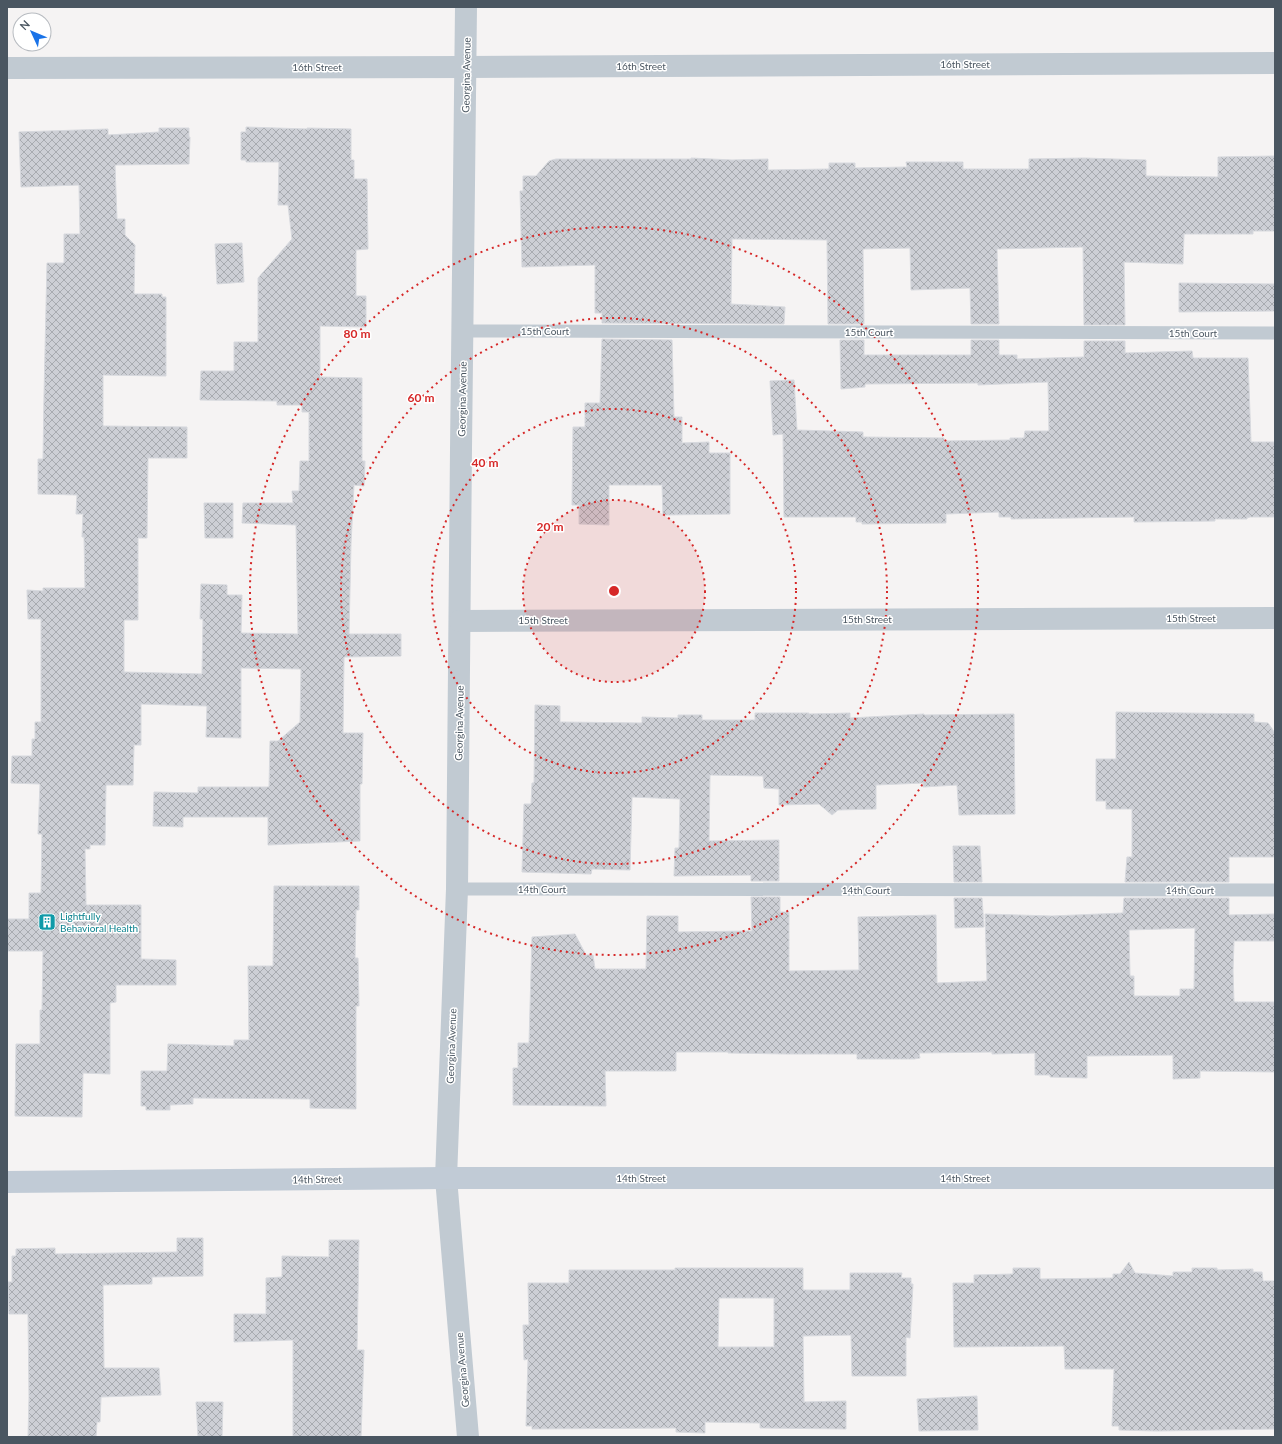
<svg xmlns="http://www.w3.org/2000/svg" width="1282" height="1444" font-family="Lato,sans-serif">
  <defs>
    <pattern id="building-cross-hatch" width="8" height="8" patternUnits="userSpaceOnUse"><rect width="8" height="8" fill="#cdcfd5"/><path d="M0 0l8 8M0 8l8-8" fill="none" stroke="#a8abb0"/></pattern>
  </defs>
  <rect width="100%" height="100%" fill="#f5f3f3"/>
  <g fill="url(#building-cross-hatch)" stroke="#d7d9de" fill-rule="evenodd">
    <path d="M246,127L307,129V128L351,129V160H354V179H367L368,249L356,250V296H366V327L320,326V377L362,378V461H365L364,486L354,485L351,544L349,634H401V656L344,657L343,733H363L362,784H360V841L268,845V817H183V827L153,826L154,792L198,793V787H269L270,741H278L300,722L301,669L241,668V738L206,737L207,706L141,704V745H134L133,785H106L105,845H90V849H85L86,905H141V959L176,960V985H116V1002L110,1003V1074L83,1073L82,1117L15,1116L16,1044H40V1010H42L43,951H7L8,919H29V893H41L42,834H38L40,784L11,783L12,756H32V739H35V722H41V619H28L27,590L43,591V588H85L84,537H82L83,514H76L77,495L38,494V459H43L44,395L47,263H64V234H80L79,185L21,187L19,132L108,129V135L159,132V128H189V137H190L189,164L115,165L117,219H125V235L135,245L134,294H162V297H166V376L103,375V426L187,427V458H148L147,538H138V620H124V672L202,674L203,619H200L201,584L227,585V595H242L241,633L298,634L296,525L242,523L243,503H293L292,491H299L300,461H309V412H302V405H277V401L200,400L201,371H234V342H258V278L292,239L288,205H278L279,162H246V160H241V132H246Z"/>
    <path d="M1275,156V231H1253V234H1184L1183,264L1124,262L1125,325H1084L1083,247L997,249L999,324H971L970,288L911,290L910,248L863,249L864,324H828L827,240L732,239L731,304L785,307L784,324L602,323V313H595V265L522,267L520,191H523V176H536L549,161L556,159H691V158L732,160L768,159V170L829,169V163H855V168L907,167L906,162H963V169H1029V159L1084,158L1146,160V176L1218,177V157Z"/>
    <path d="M242,243L244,282L217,284L215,244Z"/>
    <path d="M1179,283L1275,284V311L1179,312Z"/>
    <path d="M602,339L672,340L674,417H682V443L709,442V453H730V514L663,515L662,485H609V525L579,524V505H572L573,427H585V403H600Z"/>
    <path d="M840,340H864V355H971V340H999V355H1017V359L1084,357V341H1125V353L1192,351L1193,358H1248L1251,442H1275V517H1250L1247,518V519H1215V521L1134,522V517L1011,519V517H999V512L946,514V523L862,524V522H856V517H784L783,434L773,435L770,381L794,380L797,430L863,432V437L944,438V441L1010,440V438H1024L1025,431H1049L1048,382L978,385V383L865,384V387L841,389Z"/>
    <path d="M204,503H233V538H205Z"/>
    <path d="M535,705L560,706V722L642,723V717L678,718V715H702V720H755V713H809V714L850,713V718L924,714V715L1014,714L1015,814L959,815L957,785L923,787V783L876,785V809L838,810L832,815L819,804L779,805V789L764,788L763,776L710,775L709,841L779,840V881H751V875L674,876L675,848H679L680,799L632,797L630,870L592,869L591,874L522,872L524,804H531L532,783H534Z"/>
    <path d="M1116,712L1254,714V722L1268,723L1275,733V857H1229V882H1125L1127,857H1132V809H1106V801H1096V759H1116Z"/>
    <path d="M953,846H980L982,882H954Z"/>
    <path d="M274,886H359V910H356L355,958H358L359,1006H356V1109L310,1108V1099L193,1098V1104L170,1105V1110H146V1106H141V1071H167L168,1044L234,1046V1040H249L248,966H273Z"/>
    <path d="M751,897H780V912H789V971L859,970L858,917L936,915L937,983L987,981L985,914L1052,916L1123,913L1124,898H1229V915L1275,914V941H1234L1233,971L1234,1002H1275V1072L1200,1071V1078L1173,1079V1055L1087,1056V1078L1050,1077V1075H1035V1053L992,1054V1052L919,1053L920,1058L914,1059H857V1054H786L728,1053V1052H676V1071H605L606,1106L513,1105V1068H518V1043H529L532,937L575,934L586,955H593L595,969H646L647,916H678V932L752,931ZM1195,928L1194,989H1180V996H1134V976H1130L1129,930Z"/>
    <path d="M954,898H982L984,927L955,928Z"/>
    <path d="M177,1238H203V1276L152,1277V1284L103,1285L104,1368H159L161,1395L101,1397L100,1422H97L96,1437H28L29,1397L28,1314H9L8,1282H12V1256H16V1249L55,1248V1254L177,1252Z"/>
    <path d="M329,1240H359L357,1350H364L361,1437H293V1340L234,1342V1314H266V1278L282,1277V1256L329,1257Z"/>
    <path d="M1129,1262L1135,1273L1173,1276V1272H1192V1268H1217V1270L1253,1269V1272H1262L1263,1281H1275V1429L1157,1431L1119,1430V1426H1112L1114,1369H1065L1064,1346L954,1347L953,1283H974V1275L1013,1274V1268H1040V1279L1113,1278V1274H1120Z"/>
    <path d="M675,1268H803V1290H850V1273H902L901,1278H911V1284H913L910,1338L906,1337V1376H852L851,1335L803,1336L804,1402L846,1401V1429L760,1428V1423L705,1422V1433L676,1432V1428L532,1429V1426H526L528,1359L524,1360L523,1325H529L528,1283H569V1270H675ZM719,1298H774V1347H718Z"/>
    <path d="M977,1396L978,1430L919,1431L917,1399Z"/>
    <path d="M196,1402H223L222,1437H198Z"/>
  </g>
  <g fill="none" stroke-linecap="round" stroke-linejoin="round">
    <g stroke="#c1cad2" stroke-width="13">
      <path d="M463,331L1275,333"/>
      <path d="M457,889L1275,890"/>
    </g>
    <g stroke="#c1cad2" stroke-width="22">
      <path d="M466,7L461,449L457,889L446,1178L468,1437"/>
      <path d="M7,68L466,67L1275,63"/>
      <path d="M460,621L1275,618"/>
    </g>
    <path stroke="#c1cbd6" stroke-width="22" d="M7,1182L446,1178H1275"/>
  </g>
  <circle cx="614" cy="591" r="91" fill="#d62828" fill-opacity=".12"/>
  <g fill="none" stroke="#d62828" stroke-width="2" stroke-dasharray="2 4">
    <circle cx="614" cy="591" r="91"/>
    <circle cx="614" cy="591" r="182"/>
    <circle cx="614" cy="591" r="273"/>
    <circle cx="614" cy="591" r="364"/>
  </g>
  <defs>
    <symbol id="building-square" viewBox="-11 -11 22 22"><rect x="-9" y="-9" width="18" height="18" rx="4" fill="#0f9aa8" stroke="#fff"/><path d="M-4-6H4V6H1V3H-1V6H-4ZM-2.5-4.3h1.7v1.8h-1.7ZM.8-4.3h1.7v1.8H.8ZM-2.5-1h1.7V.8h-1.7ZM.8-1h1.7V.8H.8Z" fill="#fff"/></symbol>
  </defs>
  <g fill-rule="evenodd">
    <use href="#building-square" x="37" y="912" width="20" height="20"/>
  </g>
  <g text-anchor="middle" stroke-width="3" stroke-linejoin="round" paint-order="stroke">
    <g font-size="10" fill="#4a5661" stroke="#fff">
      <text x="965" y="68">16th Street</text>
      <text x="641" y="70">16th Street</text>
      <text x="317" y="71">16th Street</text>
      <text transform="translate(466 75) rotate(-89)" y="4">Georgina Avenue</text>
      <text x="545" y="335">15th Court</text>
      <text x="869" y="336">15th Court</text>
      <text x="1193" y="337">15th Court</text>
      <text transform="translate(462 399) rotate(-89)" y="4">Georgina Avenue</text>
      <text x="1191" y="622">15th Street</text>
      <text x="867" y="623">15th Street</text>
      <text x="543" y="624">15th Street</text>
      <text transform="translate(459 723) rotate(-89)" y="4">Georgina Avenue</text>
      <text x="542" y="893">14th Court</text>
      <text x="866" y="894">14th Court</text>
      <text x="1190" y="894">14th Court</text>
      <text transform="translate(451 1046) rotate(-88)" y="4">Georgina Avenue</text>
      <text x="641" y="1182">14th Street</text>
      <text x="965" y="1182">14th Street</text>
      <text transform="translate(317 1179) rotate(-1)" y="4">14th Street</text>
      <text transform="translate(462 1370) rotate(-95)" y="4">Georgina Avenue</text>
    </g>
    <g font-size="10" fill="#0d838f" stroke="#fff" text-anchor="start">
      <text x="60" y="920">Lightfully<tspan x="60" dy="12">Behavioral Health</tspan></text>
    </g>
  </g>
  <circle cx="614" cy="591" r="6" fill="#d62828" stroke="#fff" stroke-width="2"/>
  <g font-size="12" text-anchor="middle" font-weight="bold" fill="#d62828" stroke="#fff" stroke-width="3" stroke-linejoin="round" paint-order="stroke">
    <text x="357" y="338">80 m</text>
    <text x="421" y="402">60 m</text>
    <text x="485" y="467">40 m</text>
    <text x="550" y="531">20 m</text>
  </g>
  <rect width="1282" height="1444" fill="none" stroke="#4a5661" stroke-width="16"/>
  <g transform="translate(32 32) rotate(314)"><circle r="19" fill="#ffffff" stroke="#b7bbc0"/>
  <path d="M0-3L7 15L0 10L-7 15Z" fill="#1a73e8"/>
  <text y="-6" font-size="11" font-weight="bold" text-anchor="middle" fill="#4a5661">N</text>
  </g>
</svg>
